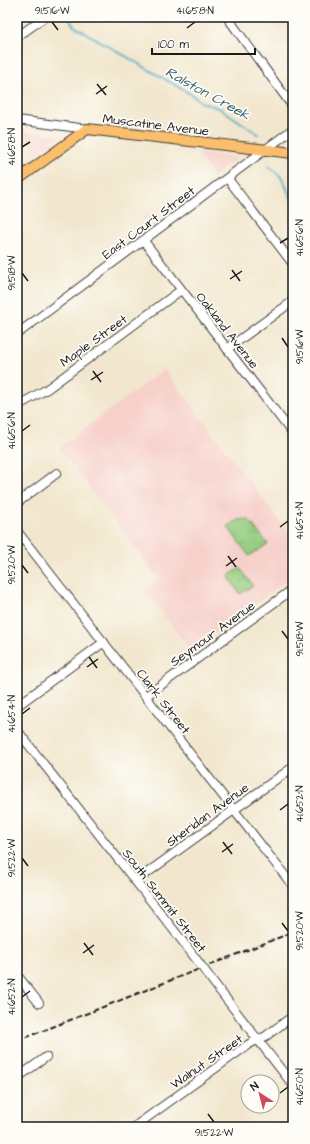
<svg xmlns="http://www.w3.org/2000/svg" width="310" height="1144" font-family="'Architects Daughter',sans-serif">
  <defs>
    <pattern id="park-crowns" width="20" height="18" patternUnits="userSpaceOnUse"><rect width="20" height="18" fill="#97cf82"/><path d="M2 6a3 3 0 1 1 6 0M12 15a3 3 0 1 1 6 0" fill="none" stroke="#82b170"/></pattern>
  </defs>
  <rect width="100%" height="100%" fill="#fdfcf7"/>
  <filter id="ink" filterUnits="userSpaceOnUse"><feTurbulence type="fractalNoise" baseFrequency=".025" numOctaves="2"/><feDisplacementMap in="SourceGraphic" scale="8" xChannelSelector="R" yChannelSelector="G"/><feConvolveMatrix kernelMatrix="1 2 1 2 8 2 1 2 1" color-interpolation-filters="sRGB"/></filter>
  <filter id="wash" filterUnits="userSpaceOnUse"><feTurbulence type="fractalNoise" baseFrequency=".012" numOctaves="4" result="noise"/><feDisplacementMap in="SourceGraphic" scale="16" xChannelSelector="R" yChannelSelector="G"/><feGaussianBlur stdDeviation="0.9" result="paint"/><feColorMatrix in="noise" values="0 0 0 0 0 0 0 0 0 0 0 0 0 0 0 0 0 1.4 0 .05"/><feComposite in="paint" operator="in"/></filter>
  <g filter="url(#wash)">
    <rect width="100%" height="100%" fill="#f2e7ce"/>
    <g fill="#f7d0ca">
      <path d="M21,131L60,136L38,153Z"/>
      <path d="M196,152L238,158L213,176Z"/>
      <path d="M164,369L293,539V575L192,652L144,589L158,578L59,448Z"/>
    </g>
    <g fill="url(#park-crowns)" stroke="#5a764f">
      <path d="M248,519L268,544L249,556L227,526L238,520Z"/>
      <path d="M240,568L253,586L240,594L228,576Z"/>
    </g>
    <g fill="none" stroke-linecap="round" stroke-linejoin="round">
      <g stroke="#47acc7" stroke-width="2">
        <path d="M68,17L74,26L192,95L201,102L221,109L258,134"/>
        <path d="M268,166C274,170 281,175 284,182C288,189 287,194 293,199"/>
      </g>
    </g>
  </g>
  <g filter="url(#ink)">
    <g fill="none" stroke-linecap="round" stroke-linejoin="round">
      <defs>
        <g id="minor">
          <path d="M227,17L293,107"/>
          <path d="M17,37L45,17"/>
          <path d="M17,120L87,129"/>
          <path d="M228,179L293,264"/>
          <path d="M144,241L293,434"/>
          <path d="M17,334L293,129"/>
          <path d="M227,349L293,301"/>
          <path d="M17,406L47,389L181,290"/>
          <path d="M17,503L57,473"/>
          <path d="M17,531L293,886"/>
          <path d="M146,696L293,589"/>
          <path d="M17,706L104,642"/>
          <path d="M17,730L187,947"/>
          <path d="M136,881L293,767"/>
          <path d="M17,975L39,1003"/>
          <path d="M220,991L293,1085"/>
          <path d="M17,1078L46,1057"/>
          <path d="M134,1127L249,1044L266,1036L293,1016"/>
        </g>
        <path id="major" d="M17,180L87,129L293,153"/>
      </defs>
      <use href="#minor" stroke="#3c3a37" stroke-width="10"/>
      <use href="#major" stroke="#3c3a37" stroke-width="12"/>
      <use href="#minor" stroke="#fff" stroke-width="8"/>
      <use href="#major" stroke="#fabe6d" stroke-width="10"/>
      <path stroke="#1c1c1c" stroke-width="2" stroke-dasharray="6 3" stroke-linecap="butt" d="M17,1041L293,932"/>
      <defs>
        <path id="minor-bridge" d="M187,947L220,991"/>
      </defs>
      <use href="#minor-bridge" stroke="#3c3a37" stroke-width="10" stroke-linecap="butt"/>
      <use href="#minor-bridge" stroke="#fff" stroke-width="8"/>
    </g>
  </g>
  <path fill="none" stroke="#1c1c1c" stroke-width="1.5" d="M52,22L58,30M187,28L195,22M97,84L106,95M96,94L107,86M22,147L30,142M280,243L288,238M232,270L240,281M22,273L28,281M230,279L242,271M282,338L288,347M93,371L101,382M91,380L103,372M22,431L30,425M280,527L288,521M228,556L236,567M22,565L28,573M226,566L237,558M282,631L288,639M89,657L97,668M87,667L98,659M22,714L30,708M280,810L288,804M223,842L232,854M222,852L233,844M22,858L28,866M282,923L288,931M84,943L93,955M83,953L94,945M22,997L30,991M280,1093L288,1087M208,1114L214,1122"/>
  <g text-anchor="middle" stroke-width="3.5" stroke-linejoin="round" paint-order="stroke">
    <g font-size="13" fill="#1c1c1c" stroke="#fdfcf7">
      <text transform="translate(156 124) rotate(7)" y="5">Muscatine Avenue</text>
      <text transform="translate(148 222) rotate(-37)" y="5">East Court Street</text>
      <text transform="translate(228 330) rotate(52)" y="5">Oakland Avenue</text>
      <text transform="translate(93 340) rotate(-36)" y="5">Maple Street</text>
      <text transform="translate(212 633) rotate(-36)" y="5">Seymour Avenue</text>
      <text transform="translate(164 701) rotate(52)" y="5">Clark Street</text>
      <text transform="translate(207 814) rotate(-36)" y="5">Sheridan Avenue</text>
      <text transform="translate(165 900) rotate(52)" y="5">South Summit Street</text>
      <text transform="translate(206 1061) rotate(-35)" y="5">Walnut Street</text>
    </g>
    <g font-size="14" font-style="italic" fill="#2f5d69" stroke="#fdfcf7">
      <text transform="translate(208 93) rotate(29)" y="5">Ralston Creek</text>
    </g>
  </g>
  <rect width="310" height="1144" fill="none" stroke="#fdfcf7" stroke-width="44"/>
  <g transform="translate(260 1094) rotate(324)"><circle r="19" fill="#fdfcf7" stroke="#a3a29f"/>
  <path d="M0-3L7 15L0 10L-7 15Z" fill="#d1495b"/>
  <text y="-6" font-size="11" font-weight="bold" text-anchor="middle" fill="#1c1c1c">N</text>
  </g>
  <path d="M152 48v6h103v-6" fill="none" stroke="#1c1c1c" stroke-width="2"/>
  <text x="158" y="48" font-size="12" fill="#1c1c1c" stroke="#fdfcf7" stroke-width="3" paint-order="stroke">100 m</text>
  <rect x="22" y="22" width="266" height="1100" fill="none" stroke="#1c1c1c" stroke-width="1.5"/>
  <g font-size="10" text-anchor="middle" fill="#1c1c1c">
    <text x="52" y="14">91.516°W</text>
    <text x="195" y="14">41.658°N</text>
    <text transform="translate(11 147) rotate(-90)" y="4">41.658°N</text>
    <text transform="translate(299 238) rotate(-90)" y="4">41.656°N</text>
    <text transform="translate(11 273) rotate(-90)" y="4">91.518°W</text>
    <text transform="translate(299 347) rotate(-90)" y="4">91.516°W</text>
    <text transform="translate(11 431) rotate(-90)" y="4">41.656°N</text>
    <text transform="translate(299 521) rotate(-90)" y="4">41.654°N</text>
    <text transform="translate(11 565) rotate(-90)" y="4">91.520°W</text>
    <text transform="translate(299 639) rotate(-90)" y="4">91.518°W</text>
    <text transform="translate(11 714) rotate(-90)" y="4">41.654°N</text>
    <text transform="translate(299 804) rotate(-90)" y="4">41.652°N</text>
    <text transform="translate(11 858) rotate(-90)" y="4">91.522°W</text>
    <text transform="translate(299 931) rotate(-90)" y="4">91.520°W</text>
    <text transform="translate(11 997) rotate(-90)" y="4">41.652°N</text>
    <text transform="translate(299 1087) rotate(-90)" y="4">41.650°N</text>
    <text x="214" y="1136">91.522°W</text>
  </g>
</svg>
